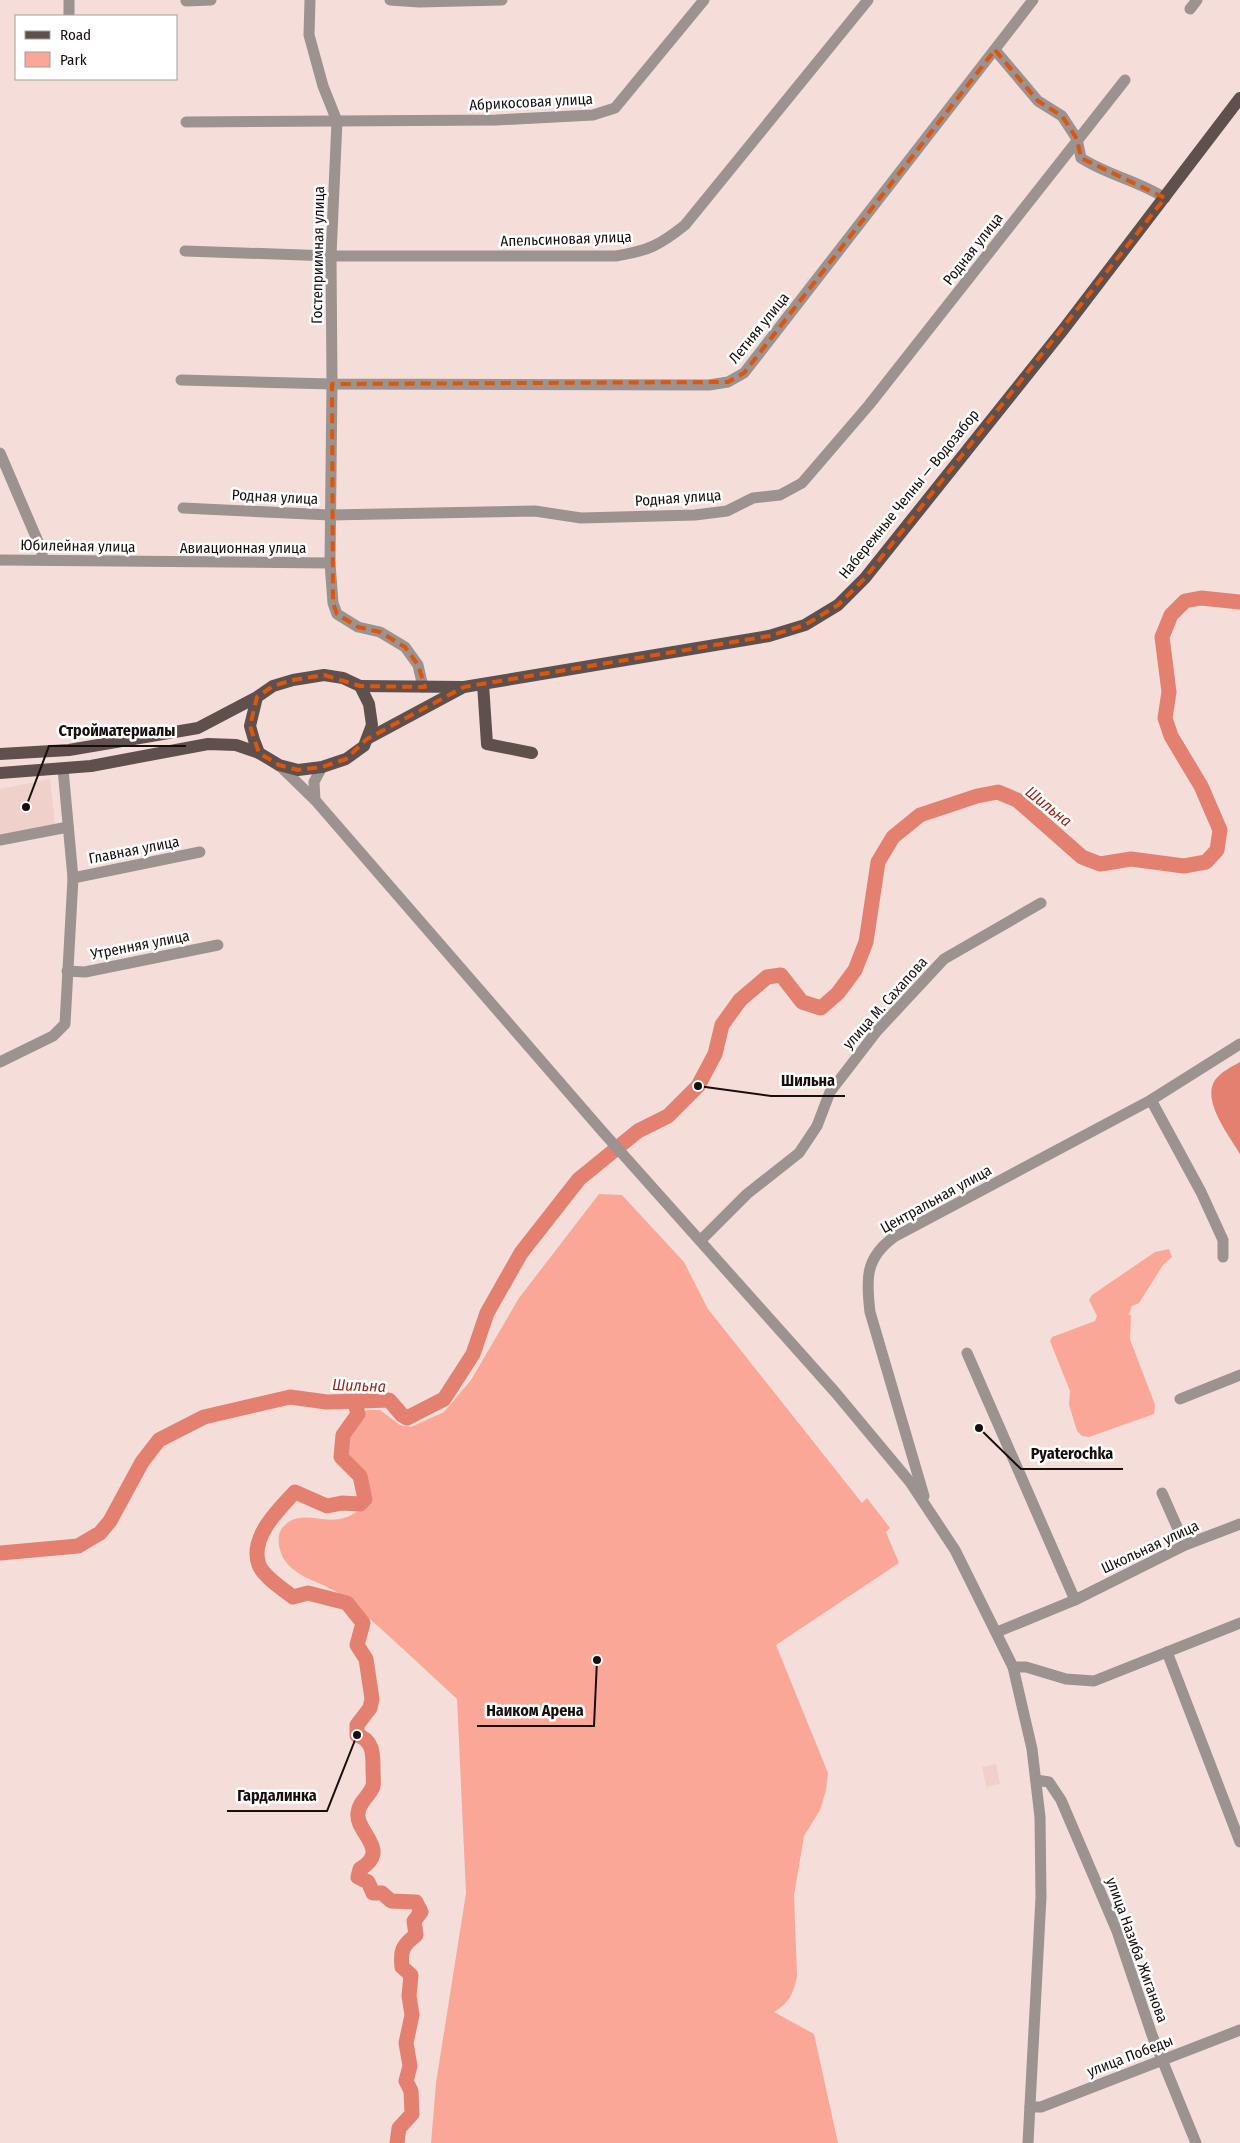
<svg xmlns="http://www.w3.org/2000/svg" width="1240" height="2143" font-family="'Fira Sans Condensed',sans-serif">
  <rect width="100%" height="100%" fill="#f5deda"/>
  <g fill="#efd0ca">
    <path d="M50,779L55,825L0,836V789Z"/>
    <path d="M996,1764L1000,1784L986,1787L982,1767Z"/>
  </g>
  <g fill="#faa798">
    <path d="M599,1194L622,1195L684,1262L708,1309L862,1503L867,1498L890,1528L886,1532L899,1563L776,1645L828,1773L826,1790L820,1810L804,1836L794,1895L797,1976C794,1993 789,2003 774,2012L814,2034L838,2143H431L436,2083L466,1893L457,1699C419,1664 381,1627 341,1595C324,1582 300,1580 286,1562C279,1553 275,1536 283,1527C299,1509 319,1523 340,1519C351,1517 360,1510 368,1502L364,1475L353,1462L344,1446L343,1431L347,1422L354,1414L368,1410H380L400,1425L411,1427L444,1412L471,1380L519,1298Z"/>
    <path d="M1169,1249L1172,1257L1163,1265L1139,1303L1132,1306L1129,1314L1131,1316L1130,1339L1155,1405L1154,1414L1089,1437L1082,1436L1077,1431L1069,1405L1070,1391L1050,1341L1052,1337L1095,1321L1097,1316L1089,1300L1092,1295L1155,1252Z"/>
  </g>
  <path fill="#e4806f" d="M1240,1062V1154C1230,1137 1201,1100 1215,1080C1221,1072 1231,1067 1240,1062Z"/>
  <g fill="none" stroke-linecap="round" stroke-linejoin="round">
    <g stroke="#e4806f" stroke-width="15">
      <path d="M355,1403L358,1414L343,1435L341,1457L360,1476L365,1499L360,1504L342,1503L327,1506L295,1492C278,1510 249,1538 259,1565C263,1576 284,1590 293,1597L308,1593L347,1603L363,1623L357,1645L366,1659L372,1699L370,1708L357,1725V1735C374,1740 373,1756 373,1770C373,1775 374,1782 373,1786C370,1796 359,1801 358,1813C355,1832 392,1850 360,1869L358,1877L368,1882L373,1893H382L391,1901L416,1902L421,1912L414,1921L416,1935C403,1945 400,1950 402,1967L411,1975L409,1996L412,2015L406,2043L410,2066L406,2081L411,2091L412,2114L399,2128L397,2143"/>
      <path d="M0,1553L78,1546L100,1533L110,1521L142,1462L159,1440L204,1417L290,1397L327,1402L389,1400L402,1415L407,1418L444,1399L473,1354L487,1313L521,1253L579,1179L638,1131L668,1116L698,1086L715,1054L722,1025L740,1000L767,977L781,975L802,1002L821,1008L838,993L855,970L866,942L878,862L893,837L920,815L977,796L998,792L1017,800L1082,857L1100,864L1131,859L1184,866L1206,862L1217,850L1220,830L1201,786L1171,736L1165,718L1169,692L1162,637L1171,615L1185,601L1201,598L1240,602"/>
    </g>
    <g stroke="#9c9290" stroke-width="11">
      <path d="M69,0V16"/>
      <path d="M310,0L309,35L323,86L337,121L331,256L332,384L330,563L333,603L337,614L358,627L380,632L405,647L418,665L423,687"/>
      <path d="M390,0L419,2L502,0"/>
      <path d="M186,1L211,0"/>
      <path d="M1190,9L1197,0"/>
      <path d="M995,50L1038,101L1062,116L1077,139L1081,158C1107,175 1139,181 1165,198"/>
      <path d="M186,122L496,120L593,115L615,108L704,0"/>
      <path d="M185,251L331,256H616C648,251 660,245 685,225L868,0"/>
      <path d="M181,380L332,384L709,385L728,382L744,373L1033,0"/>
      <path d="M0,453L42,551V560"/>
      <path d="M183,508L330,515L535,511L581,518L695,515L727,511L753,498L780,495L802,483L869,405L1125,80"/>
      <path d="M0,560L330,563"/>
      <path d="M279,765L315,800L602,1131L835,1392L910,1482L955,1550L1013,1667L1032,1749L1040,1817L1041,1897L1028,2143"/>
      <path d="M315,800L314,782L322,767"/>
      <path d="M0,840L68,827"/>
      <path d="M73,878L200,852"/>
      <path d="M67,971L85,972L218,945"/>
      <path d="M0,1062L53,1036L65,1024L73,878L63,769"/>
      <path d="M1151,1100L1201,1192L1223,1240V1257"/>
      <path d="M701,1240L747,1194L799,1153L817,1126L830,1092L877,1031L944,959L1041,903"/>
      <path d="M967,1353L1075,1600"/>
      <path d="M1180,1399L1240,1375"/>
      <path d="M1162,1493L1185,1545"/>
      <path d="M924,1496L870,1312C866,1279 865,1258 894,1237L1151,1100L1240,1044"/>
      <path d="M997,1632L1075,1600L1185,1545L1240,1524"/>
      <path d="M1167,1652L1240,1842"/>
      <path d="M1013,1667H1026L1066,1679L1094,1681L1240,1623"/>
      <path d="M1036,1780L1049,1782L1061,1800L1117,1931L1152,2035L1196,2143"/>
      <path d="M1030,2107H1041L1240,2030"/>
    </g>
    <g stroke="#60504d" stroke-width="12">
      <path d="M483,684L487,744L532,753"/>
      <path d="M360,686L464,687L769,636L805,625L838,605L865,578L1063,330L1240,98"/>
      <path d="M367,739L462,688"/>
      <path d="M0,754L69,750L198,728L257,697L273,686L293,680L324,675L343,678L360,686L369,704L372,725L364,746L346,759L322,767L298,770L279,765L259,753L254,740L250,726L257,697"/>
      <path d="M0,773L91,766L208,744L236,745L259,753"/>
    </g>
  </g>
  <path fill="none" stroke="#de550c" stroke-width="4" stroke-dasharray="10 6" stroke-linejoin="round" d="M995,50L1038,101L1062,116L1077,139L1081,158L1165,198L865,578L838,605L805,625L769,636L464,687L367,739L346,759L322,767L298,770L279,765L259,753L250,726L257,697L273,686L293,680L324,675L360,686L425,687L418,665L405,647L380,632L358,627L337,614L333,603L332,384L728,382L744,373Z"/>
  <g text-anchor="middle" stroke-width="5" stroke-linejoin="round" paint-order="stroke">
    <g font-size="15" fill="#170f0e" stroke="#fff">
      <text transform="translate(531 102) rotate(-3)" y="5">Абрикосовая улица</text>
      <text transform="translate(566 239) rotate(-2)" y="5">Апельсиновая улица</text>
      <text transform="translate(973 249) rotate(-52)" y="5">Родная улица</text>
      <text transform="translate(318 255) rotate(-89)" y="5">Гостеприимная улица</text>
      <text transform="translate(759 328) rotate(-51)" y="5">Летняя улица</text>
      <text transform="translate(909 494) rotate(-51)" y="5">Набережные Челны — Водозабор</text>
      <text transform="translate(275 497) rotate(3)" y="5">Родная улица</text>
      <text transform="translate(678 498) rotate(-4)" y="5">Родная улица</text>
      <text transform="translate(78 546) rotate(1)" y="5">Юбилейная улица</text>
      <text x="243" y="553">Авиационная улица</text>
      <text transform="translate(134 850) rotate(-11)" y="5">Главная улица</text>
      <text transform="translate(140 945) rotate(-11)" y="5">Утренняя улица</text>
      <text transform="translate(885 1003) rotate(-48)" y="5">улица М. Сахапова</text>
      <text transform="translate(936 1199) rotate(-29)" y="5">Центральная улица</text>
      <text transform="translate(1150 1547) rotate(-25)" y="5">Школьная улица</text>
      <text transform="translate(1137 1950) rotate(70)" y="5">улица Назиба Жиганова</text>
      <text transform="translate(1130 2056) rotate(-21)" y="5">улица Победы</text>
    </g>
    <g font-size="16" font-style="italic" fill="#9c2517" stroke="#fff">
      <text transform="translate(1049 806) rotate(39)" y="6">Шильна</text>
      <text transform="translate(359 1385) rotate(2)" y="6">Шильна</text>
    </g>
  </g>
  <path fill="none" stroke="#170f0e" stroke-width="2" d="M26 807L49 746H186M698 1086L771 1096H845M979 1428L1021 1469H1123M597 1660L594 1726H477M357 1735L327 1811H227"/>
  <g fill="#170f0e" stroke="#fff" stroke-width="2">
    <circle cx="26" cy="807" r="5"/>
    <circle cx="698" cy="1086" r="5"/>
    <circle cx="979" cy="1428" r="5"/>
    <circle cx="597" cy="1660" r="5"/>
    <circle cx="357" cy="1735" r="5"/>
  </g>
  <g font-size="16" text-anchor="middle" font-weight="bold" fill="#170f0e" stroke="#fff" stroke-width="5" stroke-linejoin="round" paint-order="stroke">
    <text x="117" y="736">Стройматериалы</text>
    <text x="808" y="1086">Шильна</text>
    <text x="1072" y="1459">Pyaterochka</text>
    <text x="535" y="1716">Наиком Арена</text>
    <text x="277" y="1801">Гардалинка</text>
  </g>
  <rect x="15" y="15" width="162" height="65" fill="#ffffff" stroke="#a29f9f"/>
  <rect x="25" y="31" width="25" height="8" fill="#60504d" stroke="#a29f9f"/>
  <text x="60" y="40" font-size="15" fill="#170f0e">Road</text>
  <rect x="25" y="52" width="25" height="15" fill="#faa798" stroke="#a29f9f"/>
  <text x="60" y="65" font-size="15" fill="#170f0e">Park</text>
</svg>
